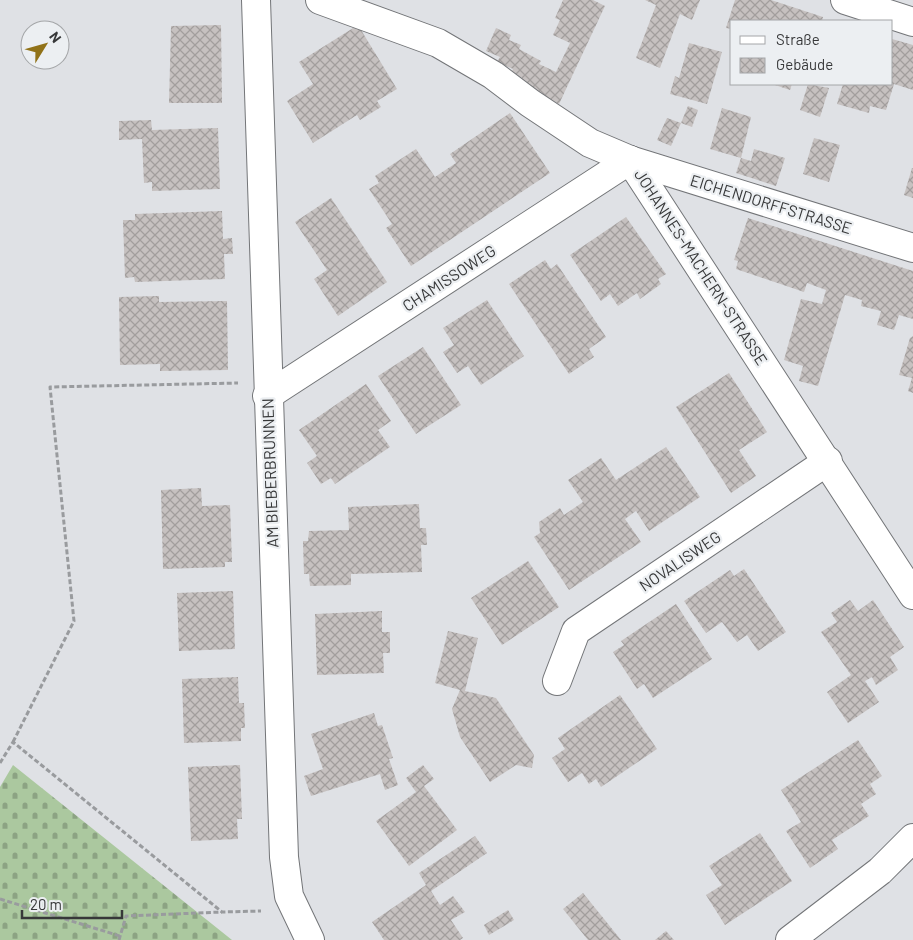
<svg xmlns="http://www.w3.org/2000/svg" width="913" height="940" font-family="Barlow,sans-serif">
  <defs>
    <pattern id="cemetery-stones" width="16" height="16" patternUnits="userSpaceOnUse" patternTransform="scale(1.25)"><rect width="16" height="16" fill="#abc89f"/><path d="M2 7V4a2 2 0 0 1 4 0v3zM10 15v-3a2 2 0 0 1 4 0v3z" fill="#8ca383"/></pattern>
    <pattern id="building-cross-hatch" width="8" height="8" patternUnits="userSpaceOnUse" patternTransform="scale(1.25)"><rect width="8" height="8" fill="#c6c1c0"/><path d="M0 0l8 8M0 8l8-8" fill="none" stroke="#a29e9d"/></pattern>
  </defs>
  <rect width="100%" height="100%" fill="#dfe1e5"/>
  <path fill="url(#cemetery-stones)" d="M13,765L232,940H0V787Z"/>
  <g fill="url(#building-cross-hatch)">
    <path d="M563,0H593L605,6L559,104L519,84L522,78L511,73L513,69L497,62L500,57L486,51L496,28L511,35L509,40L521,45L519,49L541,61L539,64L556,72L570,43L553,35L560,20L555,18Z"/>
    <path d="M645,0H700L692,20L680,14L660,68L636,58L656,5Z"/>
    <path d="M735,0H771L823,17L822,21H732V29L726,28Z"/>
    <path d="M221,25L222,103H169L171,26Z"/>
    <path d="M358,25L397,89L377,101L381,107L360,120L357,115L313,143L287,101L313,84L299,62Z"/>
    <path d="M892,39L913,45V90L894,84L886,110L870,106L869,113L837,104L843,84H892Z"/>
    <path d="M689,43L722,52L707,104L670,94L675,76L679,78Z"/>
    <path d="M772,84H792L790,90Z"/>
    <path d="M808,84L829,88L820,117L800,110Z"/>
    <path d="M688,106L698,110L692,127L681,123Z"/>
    <path d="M722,108L751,117L741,158L751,161L754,149L785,158L776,186L736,173L741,158L710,149Z"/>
    <path d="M510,113L550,173L411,266L386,228L392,224L369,189L379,183L375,176L416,149L435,177L456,163L450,154Z"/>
    <path d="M667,118L681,123L671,146L657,140Z"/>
    <path d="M151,120L152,130L218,128L220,189L152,191V182L144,183L142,139L119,140V121Z"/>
    <path d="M814,138L840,145L829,182L803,174Z"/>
    <path d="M912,168H913V198L904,195Z"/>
    <path d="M331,198L387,282L338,316L314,279L327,270L295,222Z"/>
    <path d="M222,211L223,239L232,238L233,254H224L225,279L135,282L134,277L125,278L123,220H135V214Z"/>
    <path d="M626,217L666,274L658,279L661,284L640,299L637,293L618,306L610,294L601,301L570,255Z"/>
    <path d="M748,218L913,271V319L899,315L894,330L877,325L881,311L861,306L862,300L845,295L818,386L799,381L803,366L784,360L801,299L822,304L826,290L807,283L804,292L736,269L738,261L734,260Z"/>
    <path d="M545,260L551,269L557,264L606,337L589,349L594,357L569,374L509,284Z"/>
    <path d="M159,296V302L227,301L228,370L160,371V364L120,365L119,297Z"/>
    <path d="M487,300L524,356L481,385L468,366L457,373L443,352L454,345L443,328Z"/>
    <path d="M913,336V393L908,391L912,378L899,375L910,338Z"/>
    <path d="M423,347L461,405L416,434L378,376Z"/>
    <path d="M729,373L767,432L739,450L756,476L731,493L676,407Z"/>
    <path d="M366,384L391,421L378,430L390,447L335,484L331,478L321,484L307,463L317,456L299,430Z"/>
    <path d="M666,447L700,497L649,531L636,511L625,519L641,542L569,590L534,537L540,533L539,522L560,508L564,515L583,502L568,480L601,458L616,480Z"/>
    <path d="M201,488L202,506L230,505L232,562H225V567L163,569L161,490Z"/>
    <path d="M419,504L420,528H426L427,545H421L422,572L351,574V585L310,586L309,574H304L303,541H308L309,531L349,530L348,507Z"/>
    <path d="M528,561L559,607L502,645L471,598Z"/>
    <path d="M744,569L786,632L758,651L747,635L737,642L722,622L706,633L684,601L730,570L734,576Z"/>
    <path d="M233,591L235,649L179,651L177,593Z"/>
    <path d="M850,600L858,611L873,600L904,647L890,657L898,670L876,685L872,677L865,681L879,702L848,723L827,692L851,675L821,632L837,622L831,613Z"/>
    <path d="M676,604L712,659L653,698L644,684L637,689L613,652L624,645L621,641Z"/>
    <path d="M382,611V632H390V653H383L384,673L317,675L315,614Z"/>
    <path d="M448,631L478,638L465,691L496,698L534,755L532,768L516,765L490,782L460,737L452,709L460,690L435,683Z"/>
    <path d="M238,677L239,703H244L245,728H241V741L184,743L182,679Z"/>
    <path d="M620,695L657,749L601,787L596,779L589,784L582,773L568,782L552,758L565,749L558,738Z"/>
    <path d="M374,713L378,726L382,725L393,758L389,759L398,785L385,790L380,774L311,796L304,776L323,769L311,734Z"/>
    <path d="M858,740L882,776L870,784L876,794L861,804L869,816L832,840L838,849L810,868L786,831L801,822L781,790Z"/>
    <path d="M240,765L242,819H237L238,839L191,841L188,767Z"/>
    <path d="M423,765L434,779L424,786L457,830L409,866L376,821L416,792L406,778Z"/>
    <path d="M760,833L792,881L725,925L706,895L722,885L709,866Z"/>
    <path d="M475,836L487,853L431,891L440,905L453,896L465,912L451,920L463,938L460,940H384L372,922L426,885L419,873Z"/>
    <path d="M583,893L617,935L621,940H588L563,909Z"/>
    <path d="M508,910L514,920L489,935L484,925Z"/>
    <path d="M666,931L674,940H655Z"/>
  </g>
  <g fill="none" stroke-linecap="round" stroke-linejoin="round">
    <defs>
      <g id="minor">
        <path d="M256,0L284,857L289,896L310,940"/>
        <path d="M320,0L438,43L493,75L530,103L590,143L630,160L913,248"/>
        <path d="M845,0L913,22"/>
        <path d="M630,160L913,595"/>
        <path d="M267,396L630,160"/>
        <path d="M557,681L576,631L828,461"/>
        <path d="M790,940L880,871L913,838"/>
      </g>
    </defs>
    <use href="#minor" stroke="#737578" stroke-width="30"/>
    <g stroke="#999b9e" stroke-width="3" stroke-dasharray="5 2.5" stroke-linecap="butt">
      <path d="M13,742L74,621L50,387L238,383"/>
      <path d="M0,763L13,742L222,912L261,911"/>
      <path d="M0,899L120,936"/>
      <path d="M119,940L126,916L222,912"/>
    </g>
    <use href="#minor" stroke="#fff" stroke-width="28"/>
  </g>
  <g text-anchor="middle" stroke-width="4.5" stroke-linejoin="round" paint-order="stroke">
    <g font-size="16" fill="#373839" stroke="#eceff2">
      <text transform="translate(771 204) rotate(17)" y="6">EICHENDORFFSTRASSE</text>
      <text transform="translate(701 267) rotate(57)" y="6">JOHANNES-MACHERN-STRASSE</text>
      <text transform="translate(449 278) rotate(-33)" y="6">CHAMISSOWEG</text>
      <text transform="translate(270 473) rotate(-92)" y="6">AM BIEBERBRUNNEN</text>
      <text transform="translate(680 561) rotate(-34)" y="6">NOVALISWEG</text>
    </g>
  </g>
  <rect x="730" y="20" width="162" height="65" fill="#eceff2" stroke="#a4a6a8"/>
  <rect x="740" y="36" width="25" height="8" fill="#ffffff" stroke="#a4a6a8"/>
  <text x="776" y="45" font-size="15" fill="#373839">Straße</text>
  <rect x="740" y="58" width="25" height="15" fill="url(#building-cross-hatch)" stroke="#a4a6a8"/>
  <text x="776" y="70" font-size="15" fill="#373839">Gebäude</text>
  <g transform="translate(45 45) rotate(53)"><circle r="24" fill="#eceff2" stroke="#a4a6a8"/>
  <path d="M0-4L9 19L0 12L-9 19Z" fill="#917218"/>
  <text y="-8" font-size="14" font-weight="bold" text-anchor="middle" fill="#373839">N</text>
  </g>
  <path d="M22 910v8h100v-8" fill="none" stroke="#373839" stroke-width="2.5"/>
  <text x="30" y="910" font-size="15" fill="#373839" stroke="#eceff2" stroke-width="4" paint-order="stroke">20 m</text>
</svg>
